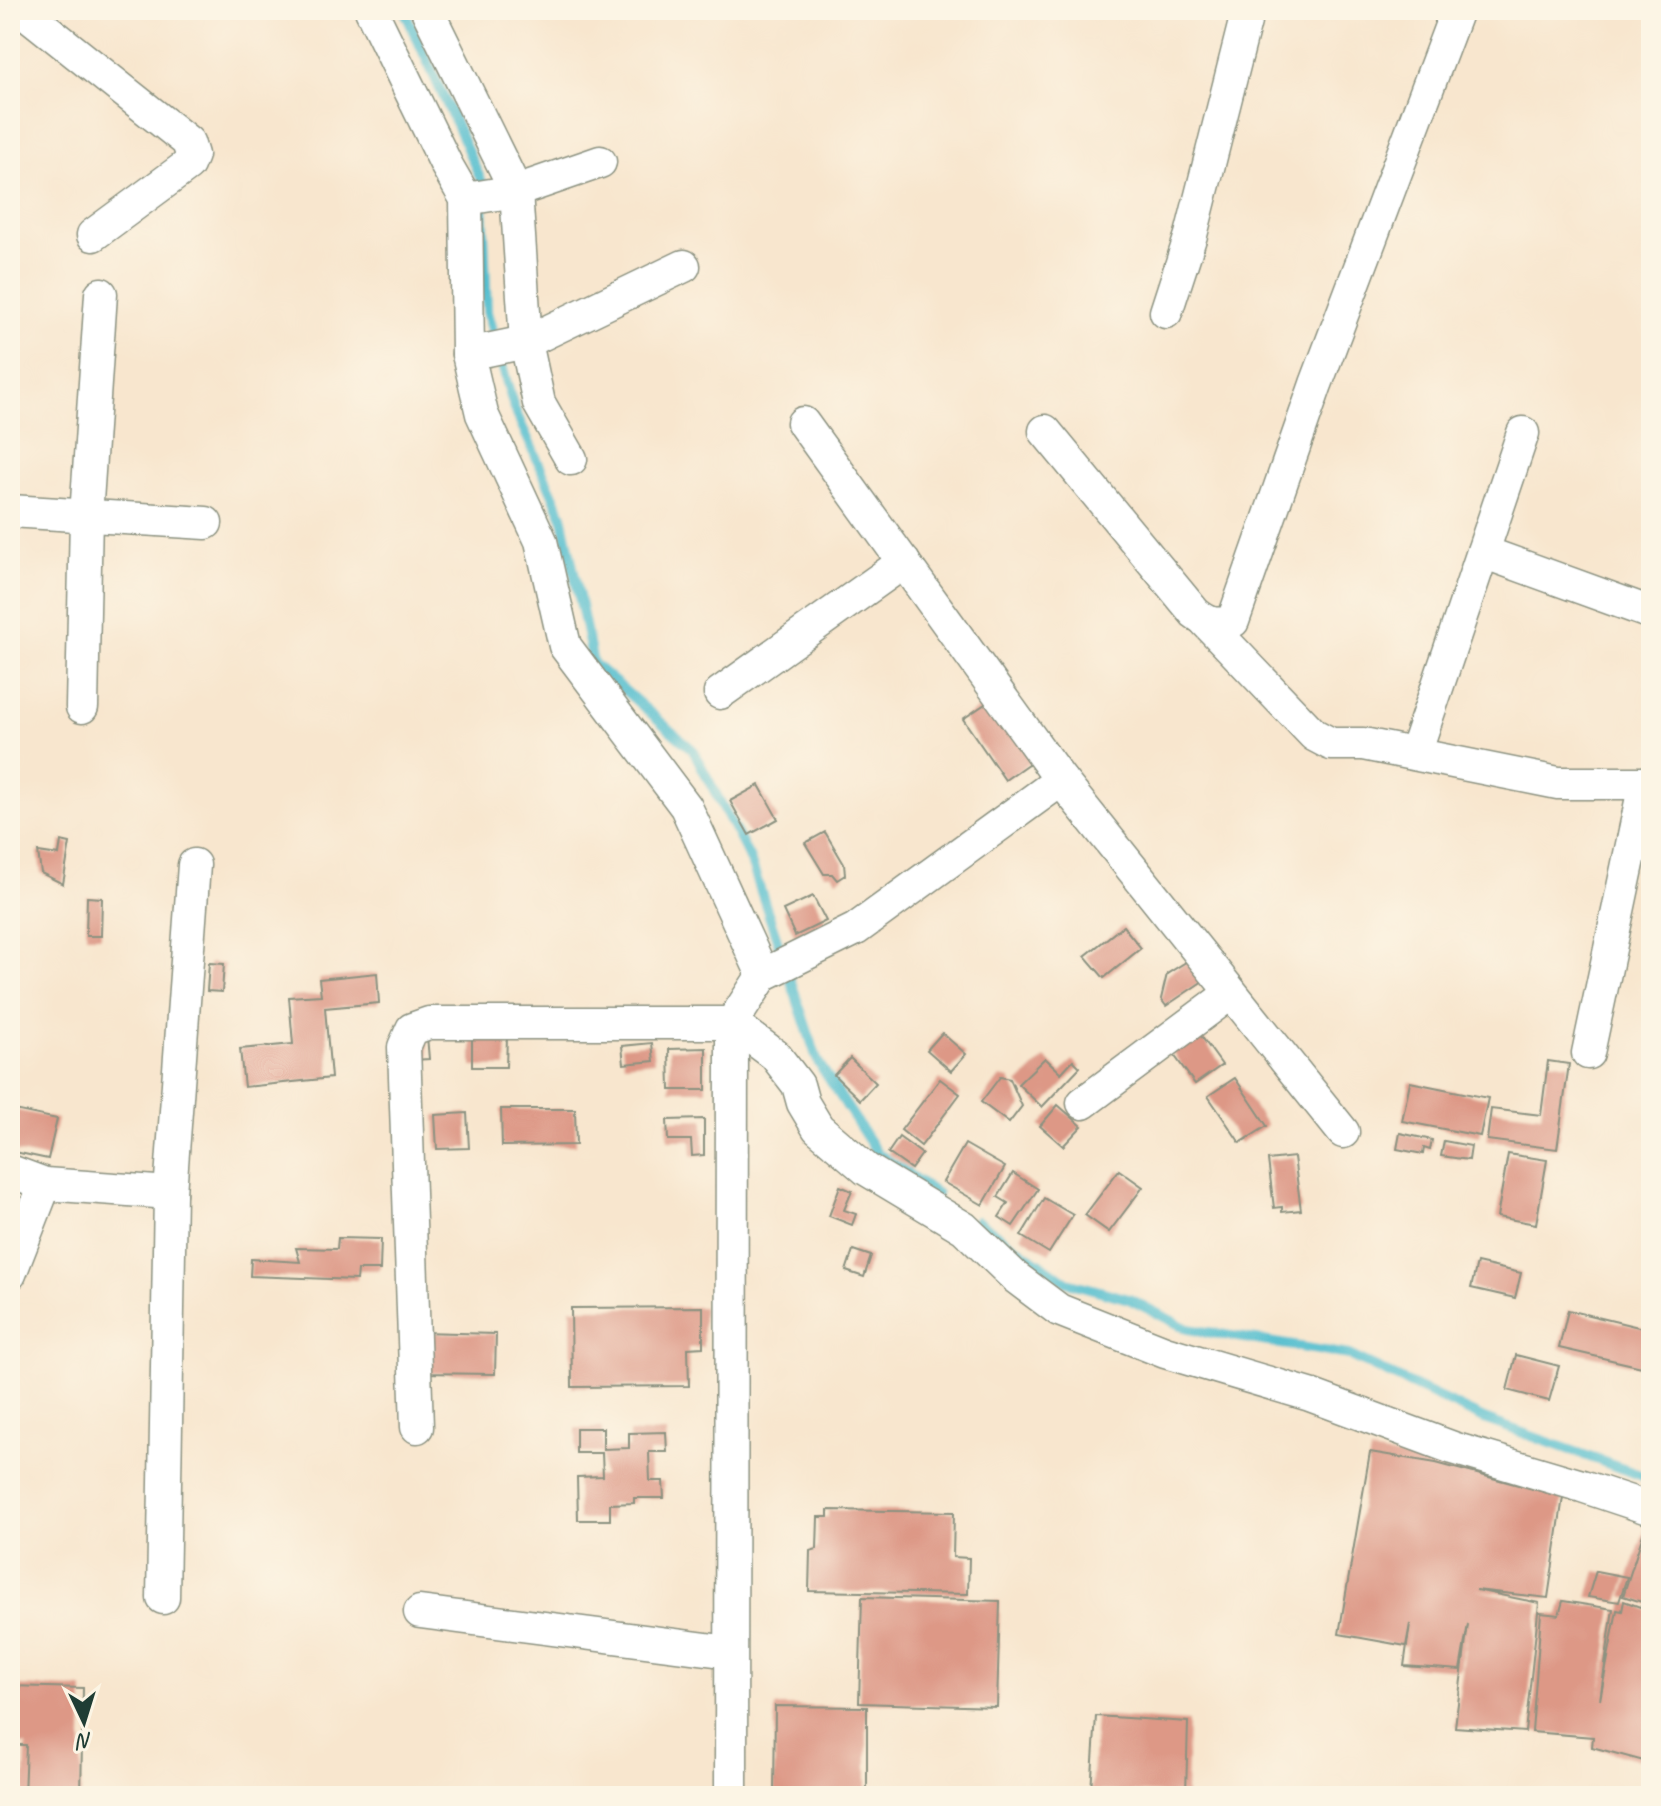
<svg xmlns="http://www.w3.org/2000/svg" width="1661" height="1806" font-family="Caveat,sans-serif">
  <rect width="100%" height="100%" fill="#fcf5e5"/>
  <filter id="ink" filterUnits="userSpaceOnUse"><feTurbulence type="fractalNoise" baseFrequency=".0125" numOctaves="2"/><feDisplacementMap in="SourceGraphic" scale="16" xChannelSelector="R" yChannelSelector="G"/><feConvolveMatrix kernelMatrix="1 2 1 2 8 2 1 2 1" color-interpolation-filters="sRGB"/></filter>
  <filter id="wash" filterUnits="userSpaceOnUse"><feTurbulence type="fractalNoise" baseFrequency=".006" numOctaves="4" result="noise"/><feDisplacementMap in="SourceGraphic" scale="32" xChannelSelector="R" yChannelSelector="G"/><feGaussianBlur stdDeviation="1.8" result="paint"/><feColorMatrix in="noise" values="0 0 0 0 0 0 0 0 0 0 0 0 0 0 0 0 0 1.4 0 .05"/><feComposite in="paint" operator="in"/></filter>
  <g filter="url(#wash)">
    <rect width="100%" height="100%" fill="#f8e6ce"/>
    <g fill="none" stroke-linecap="round" stroke-linejoin="round">
      <g stroke="#53becf" stroke-width="10">
        <path d="M404,10L482,182L487,312L514,408L562,515L593,663L693,750L750,859L818,1062L877,1153L937,1194"/>
        <path d="M977,1221L1067,1282L1129,1299L1188,1329L1349,1355L1484,1419L1651,1479"/>
      </g>
    </g>
    <g id="blocks">
      <g fill="#dd9886">
        <path d="M994,698L1035,759L1005,780L963,719Z"/>
        <path d="M759,785L778,819L749,835L730,801Z"/>
        <path d="M825,832L844,864L845,875L837,880L832,874H824L805,843Z"/>
        <path d="M61,841L70,843L63,884L41,873L38,852L59,855Z"/>
        <path d="M813,896L826,921L795,936L783,910Z"/>
        <path d="M87,897L102,898L101,936H86Z"/>
        <path d="M1123,926L1141,948L1104,978L1085,956Z"/>
        <path d="M1189,960L1203,981L1166,1006L1161,999L1167,974Z"/>
        <path d="M209,963L224,964L222,992L207,991Z"/>
        <path d="M377,973L379,1003L325,1008L331,1078L244,1087L240,1049L293,1044L289,997L321,995L319,979Z"/>
        <path d="M1196,1029L1222,1065L1195,1084L1169,1048Z"/>
        <path d="M942,1033L966,1054L951,1071L927,1050Z"/>
        <path d="M427,1036L429,1059L413,1060L412,1037Z"/>
        <path d="M472,1037H507L506,1067H472Z"/>
        <path d="M652,1043L654,1061L624,1064L622,1046Z"/>
        <path d="M706,1048V1090H670L669,1049Z"/>
        <path d="M850,1058L876,1083L860,1100L834,1075Z"/>
        <path d="M1045,1058L1061,1073L1073,1060L1080,1067L1042,1107L1018,1084Z"/>
        <path d="M1548,1061L1569,1064L1557,1149L1487,1140L1491,1109L1541,1115Z"/>
        <path d="M1000,1077L1010,1079L1022,1106L1009,1123L981,1102Z"/>
        <path d="M1235,1078L1267,1126L1240,1143L1208,1096Z"/>
        <path d="M940,1079L960,1094L921,1146L901,1130Z"/>
        <path d="M1410,1082L1488,1098L1480,1136L1402,1121Z"/>
        <path d="M1058,1105L1082,1126L1063,1146L1040,1126Z"/>
        <path d="M10,1109L57,1119L48,1159L10,1151Z"/>
        <path d="M501,1109H575L576,1145L502,1146Z"/>
        <path d="M467,1113L469,1148L437,1149L435,1115Z"/>
        <path d="M704,1119V1155L692,1156L691,1140H668L667,1120Z"/>
        <path d="M1400,1133L1432,1140L1430,1150L1424,1148L1423,1154L1397,1149Z"/>
        <path d="M899,1137L922,1154L911,1169L888,1153Z"/>
        <path d="M1444,1141L1471,1146L1469,1160L1441,1156Z"/>
        <path d="M965,1144L1005,1167L983,1205L943,1182Z"/>
        <path d="M1508,1154L1547,1160L1536,1224L1497,1217Z"/>
        <path d="M1294,1157L1301,1210L1282,1212V1207L1274,1208L1268,1160Z"/>
        <path d="M1119,1170L1143,1187L1109,1232L1085,1215Z"/>
        <path d="M1013,1173L1038,1189L1013,1226L999,1217L1008,1203L998,1197Z"/>
        <path d="M840,1186L852,1191L844,1210L856,1214L852,1225L829,1216Z"/>
        <path d="M1044,1198L1073,1215L1049,1253L1021,1236Z"/>
        <path d="M338,1238L381,1239L380,1270H358L357,1280L250,1276L251,1259L300,1262L296,1248L337,1249Z"/>
        <path d="M853,1250L871,1256L864,1277L846,1271Z"/>
        <path d="M1477,1263L1521,1273L1515,1298L1471,1288Z"/>
        <path d="M703,1307V1347L688,1348L689,1386L572,1387L571,1308Z"/>
        <path d="M1568,1310L1651,1330L1642,1367L1559,1348Z"/>
        <path d="M421,1332L496,1334L495,1374L421,1373Z"/>
        <path d="M1516,1355L1559,1366L1549,1401L1507,1390Z"/>
        <path d="M576,1428H603V1449L629,1448V1433L666,1432L667,1452H649L650,1481H663L664,1498H634V1503L610,1504V1520H578L577,1477L603,1476L602,1453H576Z"/>
        <path d="M1370,1452L1436,1463L1563,1497L1548,1598L1476,1590L1539,1603L1525,1732L1455,1727L1468,1624L1460,1670L1404,1666L1410,1624L1406,1646L1339,1634Z"/>
        <path d="M828,1510L954,1512L953,1557L969,1558L968,1594L809,1591L810,1551L817,1549L818,1517H828Z"/>
        <path d="M1648,1519L1651,1520V1605L1623,1596Z"/>
        <path d="M1596,1571L1627,1577L1619,1602L1588,1597Z"/>
        <path d="M862,1597L1000,1601L997,1707L859,1703Z"/>
        <path d="M1563,1601L1613,1609L1600,1700L1617,1610L1622,1611L1624,1601L1651,1611V1763L1592,1747L1593,1737L1532,1732L1541,1613L1559,1615Z"/>
        <path d="M10,1686L83,1688L81,1796H24L26,1745H10Z"/>
        <path d="M775,1706L867,1707V1796H774Z"/>
        <path d="M1096,1716L1188,1722L1186,1794L1091,1791Z"/>
      </g>
    </g>
  </g>
  <g filter="url(#ink)">
    <use href="#blocks" fill-opacity="0" stroke="#8c9281" stroke-width="2"/>
    <g fill="none" stroke-linecap="round" stroke-linejoin="round">
      <defs>
        <g id="street">
          <path d="M22,10L188,142L192,155L188,165L93,235"/>
          <path d="M371,10L447,166L466,199L468,354L482,414L541,541L565,646L686,807L763,975"/>
          <path d="M427,10L516,191L526,342L539,403L571,459"/>
          <path d="M466,199L516,191L600,162"/>
          <path d="M1166,312L1191,235L1248,10"/>
          <path d="M468,354L526,342L684,266"/>
          <path d="M803,423L1061,780L1343,1132"/>
          <path d="M1045,431L1195,613C1209,624 1216,626 1233,621L1316,384L1457,10"/>
          <path d="M10,511L206,523"/>
          <path d="M1483,552L1651,613"/>
          <path d="M1206,622L1314,735L1331,744H1363L1558,783H1651"/>
          <path d="M720,693L904,562"/>
          <path d="M82,707L86,516L101,294"/>
          <path d="M1419,741L1523,433"/>
          <path d="M1588,1053L1645,783"/>
          <path d="M1083,1103L1231,993"/>
          <path d="M10,1171L45,1184L170,1193"/>
          <path d="M10,1274L45,1184"/>
          <path d="M417,1427L404,1047L412,1029L429,1023H732L775,1055L798,1085L803,1103L818,1128L866,1169L964,1228L1015,1277L1059,1310L1165,1352L1310,1395L1453,1448L1582,1486L1651,1509"/>
          <path d="M163,1598L170,1193L194,865"/>
          <path d="M420,1612L730,1652"/>
          <path d="M731,1796L732,1023L763,975L856,929L1061,780"/>
        </g>
      </defs>
      <use href="#street" stroke="#8c9281" stroke-width="35"/>
      <use href="#street" stroke="#fff" stroke-width="32"/>
    </g>
  </g>
  <rect width="1661" height="1806" fill="none" stroke="#fcf5e5" stroke-width="40"/>
  <g transform="translate(84 1722) rotate(176)" stroke="#fcf5e5" stroke-width="6" paint-order="stroke">
  <path d="M0-6L14 30L0 20L-14 30Z" fill="#1f3d34"/>
  <text y="-12" font-size="22" font-weight="bold" text-anchor="middle" fill="#1f3d34">N</text>
  </g>
</svg>
